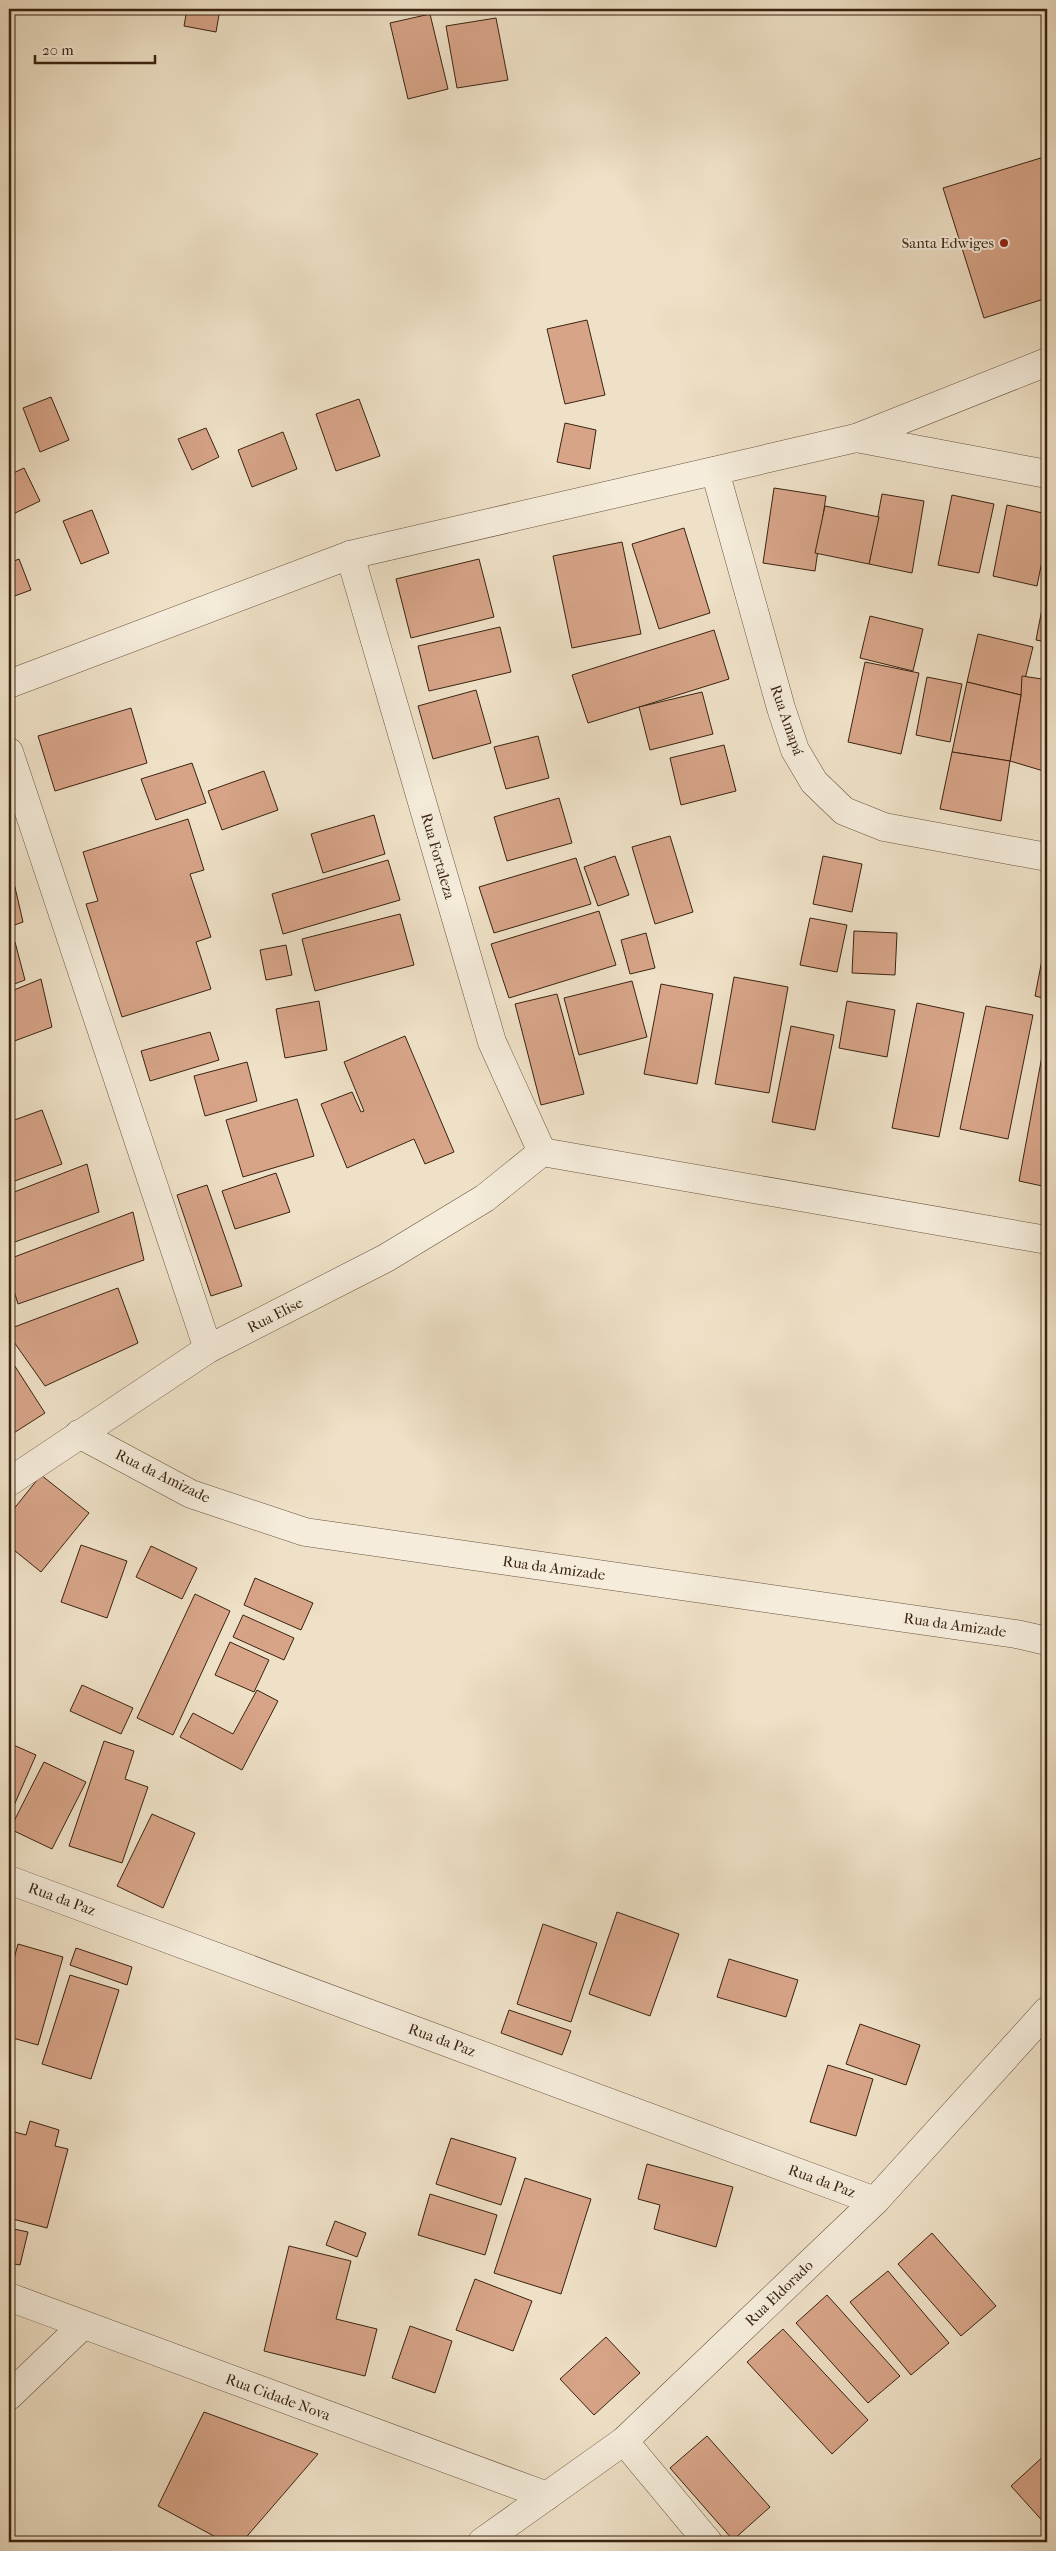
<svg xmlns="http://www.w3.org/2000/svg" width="1056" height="2551" font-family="'IM FELL French Canon',serif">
  <rect width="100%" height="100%" fill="#efe1c7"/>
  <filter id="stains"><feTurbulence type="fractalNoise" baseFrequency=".004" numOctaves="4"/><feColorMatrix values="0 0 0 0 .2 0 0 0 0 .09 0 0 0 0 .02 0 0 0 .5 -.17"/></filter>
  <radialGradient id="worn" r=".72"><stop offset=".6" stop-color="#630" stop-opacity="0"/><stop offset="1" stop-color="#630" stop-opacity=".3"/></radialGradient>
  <g fill="#d7a488" stroke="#3a2310">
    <path d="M187,9H220L216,32L184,26Z"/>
    <path d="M430,14L448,89L408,99L390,23Z"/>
    <path d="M496,18L508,80L457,88L446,26Z"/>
    <path d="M1044,157L1047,169V298L984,318L943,188Z"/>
    <path d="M587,320L605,395L565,404L547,329Z"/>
    <path d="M51,397L69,440L40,452L23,408Z"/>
    <path d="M359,399L380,456L336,471L316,414Z"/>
    <path d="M565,423L596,430L590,469L557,462Z"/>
    <path d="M206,428L219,457L192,470L178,439Z"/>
    <path d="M283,432L297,469L252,487L238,450Z"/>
    <path d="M24,468L40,501L9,516V475Z"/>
    <path d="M774,488L826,496L815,571L763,563Z"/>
    <path d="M882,494L924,501L912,573L869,564Z"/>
    <path d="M952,495L994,504L979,573L938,565Z"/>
    <path d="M1007,505L1047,514V536L1037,586L993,576Z"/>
    <path d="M825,506L879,517L869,564L815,553Z"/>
    <path d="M92,510L109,553L81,564L63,521Z"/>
    <path d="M684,528L710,613L659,629L632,544Z"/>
    <path d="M622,542L641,634L572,648L553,556Z"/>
    <path d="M19,559L31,590L9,598V563Z"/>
    <path d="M479,559L494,617L411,638L396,579Z"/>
    <path d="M1047,583V642L1036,640Z"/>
    <path d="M870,616L923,629L913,671L860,658Z"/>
    <path d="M500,627L511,672L429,691L418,646Z"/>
    <path d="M714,630L729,679L588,723L572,675Z"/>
    <path d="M978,634L1033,647L1021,695L967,682Z"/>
    <path d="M1046,661H1047V707L1042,679Z"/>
    <path d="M865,662L919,673L901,754L848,742Z"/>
    <path d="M1022,676L1042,679L1047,707V772L1010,761L1021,695Z"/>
    <path d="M927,677L962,684L950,742L916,735Z"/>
    <path d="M967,682L1021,695L1010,761L952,752Z"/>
    <path d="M476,690L491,743L433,759L418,706Z"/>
    <path d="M702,692L713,734L650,750L639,707Z"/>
    <path d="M131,708L147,763L55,791L38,736Z"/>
    <path d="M538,736L549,778L506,789L494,747Z"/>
    <path d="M724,745L736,791L681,805L670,758Z"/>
    <path d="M952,752L1010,761L1001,821L940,809Z"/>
    <path d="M192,763L206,803L156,820L141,779Z"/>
    <path d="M264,771L278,810L222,830L208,791Z"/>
    <path d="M559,798L572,843L507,861L494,817Z"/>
    <path d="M374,815L385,854L323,873L311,834Z"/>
    <path d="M188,819L204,870L190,874L211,937L196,942L211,989L122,1017L86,904L98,901L83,852Z"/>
    <path d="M670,836L693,912L655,924L632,847Z"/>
    <path d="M615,856L629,895L598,906L584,867Z"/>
    <path d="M823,856L862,864L852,912L813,904Z"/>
    <path d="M576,858L591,904L494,933L479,887Z"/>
    <path d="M388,860L400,900L283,934L272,894Z"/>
    <path d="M14,883L23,922L9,927V885Z"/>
    <path d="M599,911L616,965L509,998L491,944Z"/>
    <path d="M400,914L414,965L315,991L302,939Z"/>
    <path d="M810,918L847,925L837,972L800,965Z"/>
    <path d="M854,931L897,933L895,975L852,973Z"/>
    <path d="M646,933L655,968L630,974L621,940Z"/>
    <path d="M1047,934V999L1035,996Z"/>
    <path d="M15,942L25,980L9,986V943Z"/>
    <path d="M286,945L292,975L266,980L260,950Z"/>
    <path d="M734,977L788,987L769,1093L715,1084Z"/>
    <path d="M41,979L52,1027L9,1043V992Z"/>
    <path d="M632,981L647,1037L579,1055L564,998Z"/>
    <path d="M661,984L713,994L697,1084L644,1074Z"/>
    <path d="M557,994L584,1094L541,1105L515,1004Z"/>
    <path d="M319,1001L327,1050L285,1058L276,1009Z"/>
    <path d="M847,1001L895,1010L887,1057L839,1048Z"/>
    <path d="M917,1003L964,1013L939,1137L892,1128Z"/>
    <path d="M986,1006L1033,1015L1008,1139L960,1129Z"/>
    <path d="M791,1026L834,1035L815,1130L772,1122Z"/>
    <path d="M210,1032L219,1060L150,1081L141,1051Z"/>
    <path d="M405,1036L454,1152L425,1164L414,1139L347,1168L321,1104L352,1092L361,1112L364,1111L344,1062Z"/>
    <path d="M1042,1056L1047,1057V1187L1019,1181Z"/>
    <path d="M247,1062L257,1101L205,1116L194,1076Z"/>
    <path d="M297,1099L314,1156L243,1177L226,1120Z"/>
    <path d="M42,1110L62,1164L9,1183V1122Z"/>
    <path d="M87,1164L99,1212L9,1244V1194Z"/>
    <path d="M276,1173L290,1212L235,1229L222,1191Z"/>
    <path d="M207,1185L242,1286L211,1296L177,1195Z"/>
    <path d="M133,1212L144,1260L18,1304L9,1275V1259Z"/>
    <path d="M118,1288L138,1343L45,1386L9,1335V1329Z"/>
    <path d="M9,1357L45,1413L9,1436Z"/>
    <path d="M41,1475L89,1513L41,1572L9,1546V1515Z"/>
    <path d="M81,1545L127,1561L107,1618L61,1602Z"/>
    <path d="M151,1546L197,1568L182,1599L136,1577Z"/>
    <path d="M255,1578L313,1603L301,1630L244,1605Z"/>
    <path d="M195,1594L230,1611L173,1735L137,1718Z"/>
    <path d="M243,1615L294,1638L284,1660L233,1637Z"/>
    <path d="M230,1642L269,1660L254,1692L215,1675Z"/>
    <path d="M82,1685L133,1708L121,1734L70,1711Z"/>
    <path d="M257,1690L278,1701L242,1770L180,1737L193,1713L233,1734Z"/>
    <path d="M104,1741L134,1751L125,1779L148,1787L122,1863L69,1846Z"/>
    <path d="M9,1743L36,1755L9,1817Z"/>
    <path d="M44,1762L86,1782L52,1849L10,1829Z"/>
    <path d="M152,1814L195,1833L163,1908L117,1886Z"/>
    <path d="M617,1912L679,1934L650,2016L589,1994Z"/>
    <path d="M543,1924L597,1943L571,2022L517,2004Z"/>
    <path d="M18,1944L63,1957L38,2045L9,2037V1977Z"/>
    <path d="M76,1948L132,1967L127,1985L70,1965Z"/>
    <path d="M729,1959L798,1980L786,2017L717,1997Z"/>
    <path d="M70,1975L119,1990L91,2079L42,2064Z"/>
    <path d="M509,2010L571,2031L562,2055L501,2033Z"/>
    <path d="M860,2024L920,2045L906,2085L846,2064Z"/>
    <path d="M828,2065L873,2079L856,2136L810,2122Z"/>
    <path d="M30,2121L59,2130L55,2146L68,2149L47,2228L9,2218V2138L11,2131L26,2135Z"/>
    <path d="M451,2138L516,2158L501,2205L436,2184Z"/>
    <path d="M647,2164L733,2187L716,2247L654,2229L660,2205L638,2199Z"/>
    <path d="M525,2178L591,2199L561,2294L494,2273Z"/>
    <path d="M430,2194L497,2215L485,2255L418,2235Z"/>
    <path d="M335,2221L366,2233L357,2257L326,2245Z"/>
    <path d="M9,2228L28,2232L20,2265L9,2263Z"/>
    <path d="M932,2233L996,2306L961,2336L898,2264Z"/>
    <path d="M289,2246L351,2261L336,2319L377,2329L365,2376L264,2351Z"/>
    <path d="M888,2271L949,2343L911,2375L850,2302Z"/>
    <path d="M475,2279L532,2301L513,2351L456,2330Z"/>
    <path d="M827,2295L900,2376L868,2403L796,2323Z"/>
    <path d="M410,2326L452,2341L435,2393L392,2378Z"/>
    <path d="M783,2329L868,2420L832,2454L747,2362Z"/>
    <path d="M606,2337L640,2373L594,2415L560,2379Z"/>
    <path d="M204,2412L318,2454L242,2542H225L158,2506Z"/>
    <path d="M707,2436L770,2507L733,2540L670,2468Z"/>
    <path d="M1047,2453V2526L1011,2486Z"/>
    <path d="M801,2536L806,2542H794Z"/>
  </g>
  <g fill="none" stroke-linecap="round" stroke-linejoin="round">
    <defs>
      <g id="minor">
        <path d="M856,438L1047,474"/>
        <path d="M715,471L781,708L795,750L814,782L844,811L884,827L1047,857"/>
        <path d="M350,555L492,1042L542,1152"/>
        <path d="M9,684L350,555L856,438L1047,362"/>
        <path d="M9,752L208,1349"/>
        <path d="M542,1152L1047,1240"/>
        <path d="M79,1434L191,1494L305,1532L1016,1634L1047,1641"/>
        <path d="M9,1482L208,1349L386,1258L485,1198L542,1152"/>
        <path d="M9,1880L875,2201"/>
        <path d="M9,2297L547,2496"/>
        <path d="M9,2396L83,2325"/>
        <path d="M624,2441L708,2542"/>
        <path d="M482,2542L624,2441L875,2201L1047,2011"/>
      </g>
    </defs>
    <use href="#minor" stroke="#67523e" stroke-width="29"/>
    <use href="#minor" stroke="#f5ecdb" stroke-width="28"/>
  </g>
  <circle fill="#8f2418" stroke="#f5ecdb" stroke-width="2" cx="1004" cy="243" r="5"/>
  <g text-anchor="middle" stroke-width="4" stroke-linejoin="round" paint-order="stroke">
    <g font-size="15" fill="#3a2310" stroke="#f5ecdb" text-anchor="end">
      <text x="994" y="248">Santa Edwiges</text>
    </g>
    <g font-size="15" fill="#3a2310" stroke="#f5ecdb">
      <text transform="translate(787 720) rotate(71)" y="5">Rua Amapá</text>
      <text transform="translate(438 856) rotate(74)" y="5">Rua Fortaleza</text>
      <text transform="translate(275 1315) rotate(-27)" y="5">Rua Elise</text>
      <text transform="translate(163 1476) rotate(26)" y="5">Rua da Amizade</text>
      <text transform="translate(554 1568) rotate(8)" y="5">Rua da Amizade</text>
      <text transform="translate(955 1625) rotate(8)" y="5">Rua da Amizade</text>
      <text transform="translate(62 1899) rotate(20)" y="5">Rua da Paz</text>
      <text transform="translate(442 2040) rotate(20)" y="5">Rua da Paz</text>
      <text transform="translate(822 2181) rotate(20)" y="5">Rua da Paz</text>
      <text transform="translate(779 2293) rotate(-44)" y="5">Rua Eldorado</text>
      <text transform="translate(278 2397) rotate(20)" y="5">Rua Cidade Nova</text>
    </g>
  </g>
  <rect width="1056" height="2551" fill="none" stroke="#efe1c7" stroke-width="30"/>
  <rect x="10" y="10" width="1036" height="2531" fill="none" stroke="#3a2310" stroke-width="2.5"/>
  <rect x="15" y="15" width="1026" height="2521" fill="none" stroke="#3a2310"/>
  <path d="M35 55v8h120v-8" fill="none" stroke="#3a2310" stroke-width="2.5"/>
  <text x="42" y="55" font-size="15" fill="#3a2310" stroke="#f5ecdb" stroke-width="4" paint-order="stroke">20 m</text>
  <rect width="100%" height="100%" filter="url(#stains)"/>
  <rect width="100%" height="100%" fill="url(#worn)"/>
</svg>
